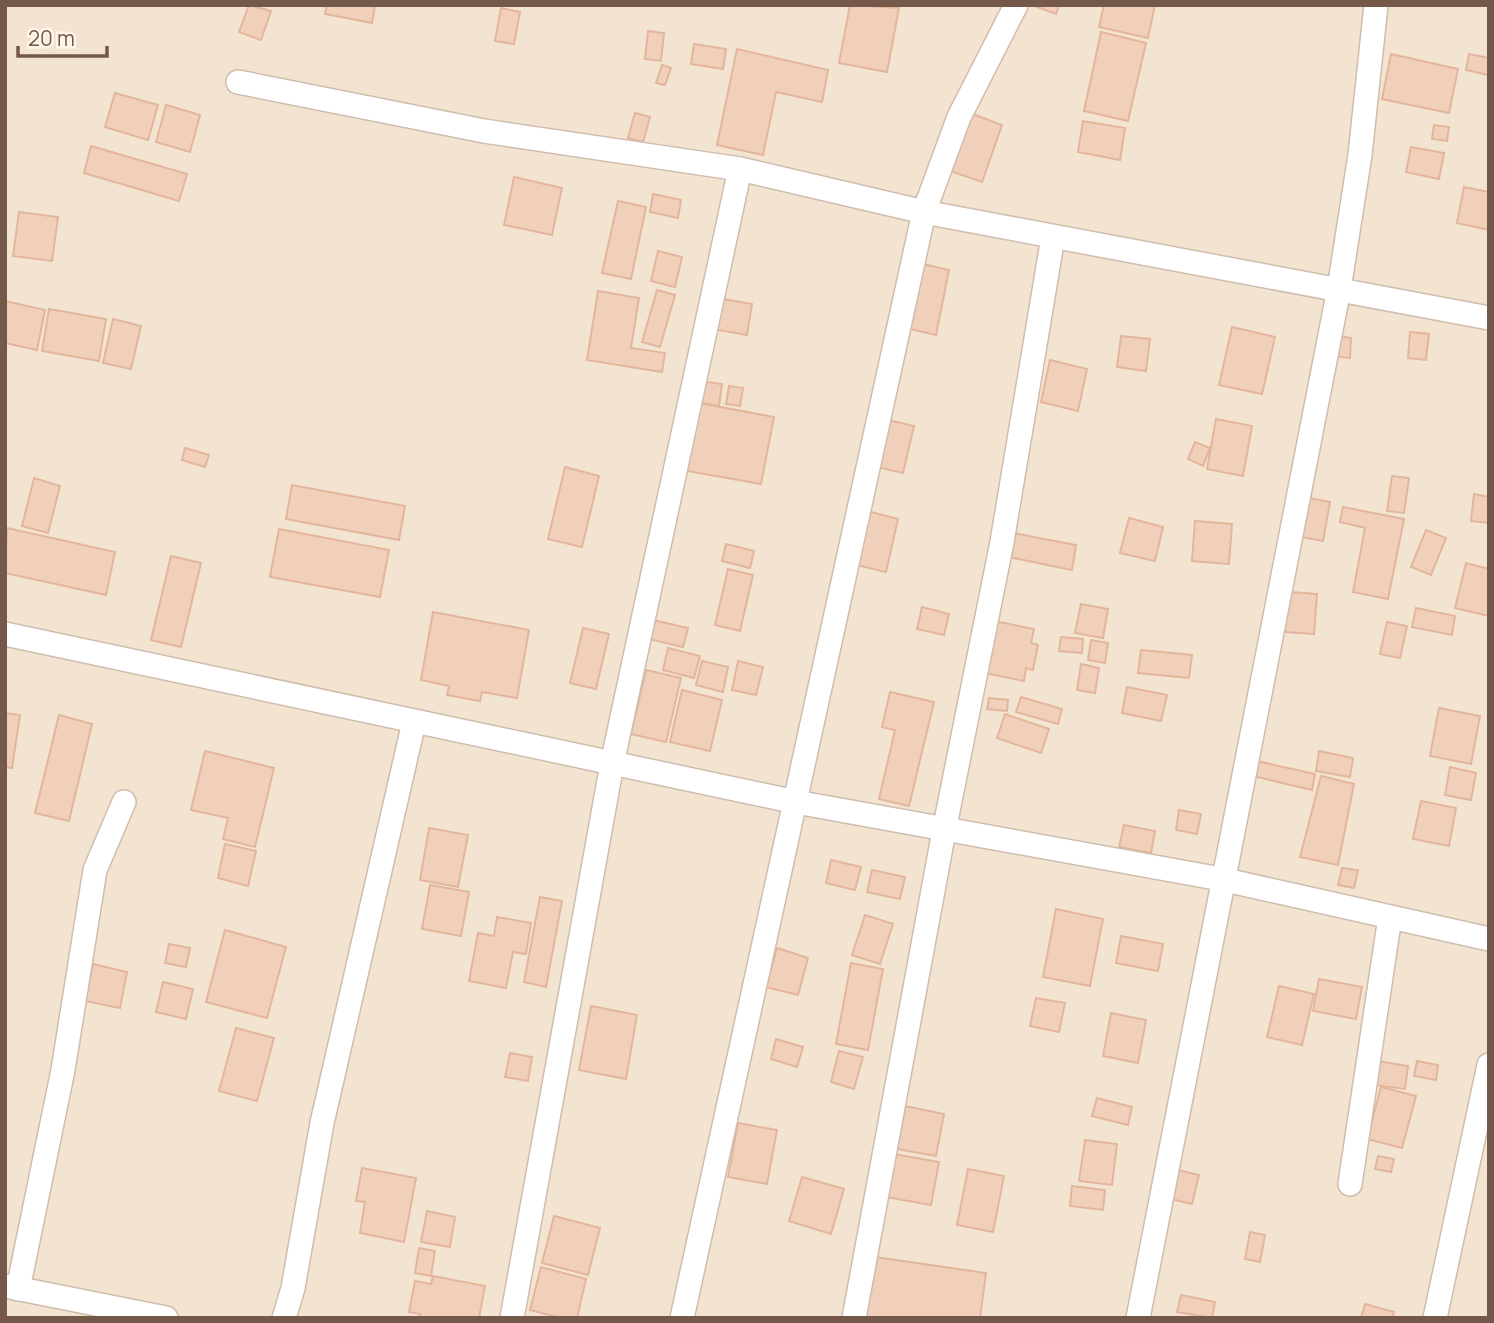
<svg xmlns="http://www.w3.org/2000/svg" width="1494" height="1323" font-family="Manrope,sans-serif">
  <rect width="100%" height="100%" fill="#fcf2e3"/>
  <rect fill="#f3e4d2" x="5" y="5" width="1484" height="1313"/>
  <g fill="#f1d0bb" stroke="#e3b69c" stroke-width="2">
    <path d="M249,5L271,11L261,40L239,32Z"/>
    <path d="M327,5H375L372,23L325,14Z"/>
    <path d="M850,5L899,8L887,72L839,63Z"/>
    <path d="M1032,5H1059L1056,14Z"/>
    <path d="M1104,5H1155L1148,38L1099,27Z"/>
    <path d="M501,8L520,12L514,44L495,41Z"/>
    <path d="M648,31L664,33L661,61L645,59Z"/>
    <path d="M1101,32L1146,43L1128,121L1084,111Z"/>
    <path d="M694,44L726,49L723,69L691,64Z"/>
    <path d="M737,49L828,70L822,102L776,92L763,155L717,145Z"/>
    <path d="M1391,54L1458,69L1449,113L1382,99Z"/>
    <path d="M1469,54L1489,58L1488,75L1466,70Z"/>
    <path d="M662,65L671,68L665,85L656,83Z"/>
    <path d="M115,93L158,105L148,140L105,127Z"/>
    <path d="M166,105L200,115L190,152L156,142Z"/>
    <path d="M635,113L650,117L643,142L628,138Z"/>
    <path d="M970,113L1002,125L982,182L950,171Z"/>
    <path d="M1083,121L1125,128L1120,160L1078,152Z"/>
    <path d="M1434,125L1449,127L1447,141L1432,139Z"/>
    <path d="M91,146L187,174L179,201L84,173Z"/>
    <path d="M1411,147L1444,153L1439,179L1406,172Z"/>
    <path d="M514,177L562,188L552,235L504,225Z"/>
    <path d="M1464,187L1489,192V230L1457,223Z"/>
    <path d="M653,194L681,200L678,218L650,212Z"/>
    <path d="M618,201L646,207L631,279L602,273Z"/>
    <path d="M19,212L58,217L52,261L13,256Z"/>
    <path d="M658,251L682,257L675,287L651,281Z"/>
    <path d="M906,260L949,270L936,335L893,325Z"/>
    <path d="M657,290L675,295L660,347L642,342Z"/>
    <path d="M598,291L639,298L631,348L665,353L662,372L587,360Z"/>
    <path d="M718,298L752,304L747,335L713,329Z"/>
    <path d="M5,301L45,310L37,350L5,343Z"/>
    <path d="M49,309L106,319L99,361L42,351Z"/>
    <path d="M113,319L141,326L131,369L103,363Z"/>
    <path d="M1232,327L1275,337L1262,394L1219,385Z"/>
    <path d="M1410,332L1429,334L1426,360L1408,358Z"/>
    <path d="M1334,335L1351,338L1350,358L1329,356Z"/>
    <path d="M1121,336L1150,339L1146,371L1117,367Z"/>
    <path d="M1050,360L1087,369L1078,411L1041,402Z"/>
    <path d="M692,380L722,384L719,406L688,401Z"/>
    <path d="M729,386L743,388L740,406L726,404Z"/>
    <path d="M699,403L774,417L761,484L687,471Z"/>
    <path d="M875,417L914,426L903,473L864,464Z"/>
    <path d="M1216,419L1252,426L1243,476L1207,469Z"/>
    <path d="M1195,442L1210,448L1203,466L1188,459Z"/>
    <path d="M185,448L209,455L205,467L182,460Z"/>
    <path d="M565,467L599,476L582,547L548,539Z"/>
    <path d="M1392,476L1409,478L1404,513L1387,511Z"/>
    <path d="M34,478L60,486L48,533L22,526Z"/>
    <path d="M292,485L405,506L399,540L286,519Z"/>
    <path d="M1474,494L1489,497V523L1471,521Z"/>
    <path d="M1293,495L1330,502L1323,541L1286,534Z"/>
    <path d="M1343,507L1404,519L1388,599L1353,592L1365,528L1340,522Z"/>
    <path d="M860,509L898,519L886,572L848,563Z"/>
    <path d="M1129,518L1163,527L1155,561L1120,553Z"/>
    <path d="M1195,521L1232,524L1229,564L1192,561Z"/>
    <path d="M7,528L115,552L106,595L5,573Z"/>
    <path d="M279,529L389,550L380,597L270,577Z"/>
    <path d="M1426,530L1446,538L1431,575L1411,567Z"/>
    <path d="M1013,533L1076,545L1072,570L1009,557Z"/>
    <path d="M726,544L754,551L750,568L722,561Z"/>
    <path d="M171,556L201,563L181,647L151,640Z"/>
    <path d="M1466,563L1489,569V616L1455,608Z"/>
    <path d="M728,569L753,575L740,631L715,625Z"/>
    <path d="M1276,591L1317,594L1314,634L1272,631Z"/>
    <path d="M1081,604L1108,609L1103,638L1075,633Z"/>
    <path d="M922,607L949,614L944,635L917,629Z"/>
    <path d="M1416,608L1455,616L1452,635L1412,627Z"/>
    <path d="M433,612L529,630L517,698L482,692L480,701L447,695L449,686L421,680Z"/>
    <path d="M653,620L688,628L683,647L649,639Z"/>
    <path d="M994,621L1034,629L1031,643L1038,645L1033,670L1026,668L1024,681L984,673Z"/>
    <path d="M1387,622L1407,626L1400,658L1380,654Z"/>
    <path d="M583,628L609,634L596,689L570,683Z"/>
    <path d="M1061,637L1083,639L1082,653L1059,651Z"/>
    <path d="M1091,640L1108,643L1105,663L1088,660Z"/>
    <path d="M668,648L700,656L694,678L663,670Z"/>
    <path d="M1141,650L1192,655L1189,678L1138,673Z"/>
    <path d="M702,661L728,667L723,692L696,685Z"/>
    <path d="M738,661L763,667L756,695L732,690Z"/>
    <path d="M1081,664L1099,668L1095,693L1077,690Z"/>
    <path d="M646,670L681,678L666,742L631,734Z"/>
    <path d="M1127,687L1167,695L1161,721L1122,713Z"/>
    <path d="M682,690L722,700L710,751L670,742Z"/>
    <path d="M890,692L934,702L909,806L879,799L895,730L882,727Z"/>
    <path d="M1021,697L1062,709L1058,724L1016,712Z"/>
    <path d="M989,698L1008,700L1007,711L987,709Z"/>
    <path d="M1439,708L1480,716L1471,764L1430,756Z"/>
    <path d="M5,713L20,715L12,768L5,767Z"/>
    <path d="M1005,714L1049,729L1041,753L997,738Z"/>
    <path d="M59,715L92,724L69,821L35,813Z"/>
    <path d="M205,751L274,768L255,847L223,839L228,818L191,810Z"/>
    <path d="M1319,751L1353,758L1350,777L1316,771Z"/>
    <path d="M1248,759L1315,774L1312,790L1244,774Z"/>
    <path d="M1450,767L1476,773L1471,800L1445,795Z"/>
    <path d="M1321,776L1354,784L1338,865L1300,857Z"/>
    <path d="M1421,801L1456,808L1449,846L1413,839Z"/>
    <path d="M1179,810L1201,814L1197,834L1176,830Z"/>
    <path d="M1124,825L1155,831L1151,853L1119,847Z"/>
    <path d="M429,828L468,835L458,887L420,880Z"/>
    <path d="M225,844L256,851L248,886L218,878Z"/>
    <path d="M831,860L861,867L855,890L826,883Z"/>
    <path d="M1342,868L1358,870L1354,888L1338,885Z"/>
    <path d="M872,870L905,877L900,899L867,892Z"/>
    <path d="M430,885L469,892L461,936L422,929Z"/>
    <path d="M540,897L562,901L546,987L524,982Z"/>
    <path d="M1056,909L1103,919L1090,986L1043,977Z"/>
    <path d="M865,915L893,924L880,964L852,955Z"/>
    <path d="M497,917L531,923L526,954L513,952L506,988L469,981L478,933L494,936Z"/>
    <path d="M225,930L286,947L267,1018L206,1002Z"/>
    <path d="M1121,936L1163,944L1158,971L1116,963Z"/>
    <path d="M169,944L190,948L186,967L165,963Z"/>
    <path d="M777,948L808,958L798,995L766,987Z"/>
    <path d="M851,963L883,969L868,1050L836,1044Z"/>
    <path d="M93,964L127,972L120,1008L85,1001Z"/>
    <path d="M1319,979L1362,987L1356,1019L1313,1011Z"/>
    <path d="M163,982L193,989L186,1019L156,1012Z"/>
    <path d="M1279,986L1314,994L1302,1045L1267,1037Z"/>
    <path d="M1036,998L1065,1003L1059,1032L1030,1026Z"/>
    <path d="M591,1006L637,1015L626,1079L579,1070Z"/>
    <path d="M1111,1013L1146,1020L1138,1063L1103,1056Z"/>
    <path d="M236,1028L274,1038L257,1101L219,1091Z"/>
    <path d="M776,1039L803,1047L797,1067L771,1059Z"/>
    <path d="M839,1051L863,1057L854,1089L831,1082Z"/>
    <path d="M510,1053L532,1057L528,1081L505,1077Z"/>
    <path d="M1377,1061L1408,1066L1405,1089L1374,1085Z"/>
    <path d="M1417,1061L1438,1065L1436,1080L1414,1076Z"/>
    <path d="M1381,1087L1416,1096L1402,1148L1367,1139Z"/>
    <path d="M1097,1098L1132,1107L1128,1125L1092,1116Z"/>
    <path d="M905,1106L944,1114L936,1156L897,1149Z"/>
    <path d="M738,1123L777,1130L767,1184L728,1177Z"/>
    <path d="M1085,1140L1117,1144L1112,1185L1079,1181Z"/>
    <path d="M894,1154L939,1162L931,1205L886,1197Z"/>
    <path d="M1378,1156L1394,1159L1391,1172L1375,1169Z"/>
    <path d="M362,1168L416,1178L404,1242L360,1233L365,1202L356,1201Z"/>
    <path d="M1170,1168L1199,1175L1192,1204L1163,1197Z"/>
    <path d="M968,1169L1004,1176L993,1232L957,1225Z"/>
    <path d="M802,1177L844,1189L831,1234L789,1221Z"/>
    <path d="M1072,1186L1105,1190L1103,1210L1070,1206Z"/>
    <path d="M427,1211L455,1217L450,1247L421,1242Z"/>
    <path d="M554,1216L600,1228L588,1275L542,1263Z"/>
    <path d="M1250,1232L1265,1235L1260,1262L1245,1259Z"/>
    <path d="M419,1248L435,1251L431,1276L415,1273Z"/>
    <path d="M868,1256L986,1273L980,1318H859Z"/>
    <path d="M541,1267L586,1279L577,1318H561L530,1310Z"/>
    <path d="M433,1276L485,1286L479,1318H419L420,1314L409,1312L415,1281L431,1284Z"/>
    <path d="M1181,1295L1215,1302L1212,1318L1177,1312Z"/>
    <path d="M1365,1304L1394,1312L1392,1318H1361Z"/>
  </g>
  <g fill="none" stroke-linecap="round" stroke-linejoin="round">
    <defs>
      <g id="street">
        <path d="M238,82L484,131L740,169L924,212L1489,318"/>
        <path d="M5,634L796,802L1221,879L1489,939"/>
        <path d="M1350,1184L1390,917"/>
        <path d="M5,1286L166,1318"/>
        <path d="M18,1289L63,1070L95,870L124,802"/>
        <path d="M284,1318L293,1288L322,1123L414,722"/>
        <path d="M512,1318L612,764L740,169"/>
        <path d="M682,1318L924,212L959,117L1016,5"/>
        <path d="M854,1318L944,831L1002,542L1053,237"/>
        <path d="M1138,1318L1339,289L1360,155L1376,5"/>
        <path d="M1435,1318L1489,1065"/>
      </g>
    </defs>
    <use href="#street" stroke="#cfbcad" stroke-width="26"/>
    <use href="#street" stroke="#fff" stroke-width="23"/>
  </g>
  <rect width="1494" height="1323" fill="none" stroke="#74584a" stroke-width="14"/>
  <path d="M18 46v10h89v-10" fill="none" stroke="#74584a" stroke-width="3.5"/>
  <text x="28" y="46" font-size="21" fill="#74584a" stroke="#fff6e9" stroke-width="5" paint-order="stroke">20 m</text>
</svg>
